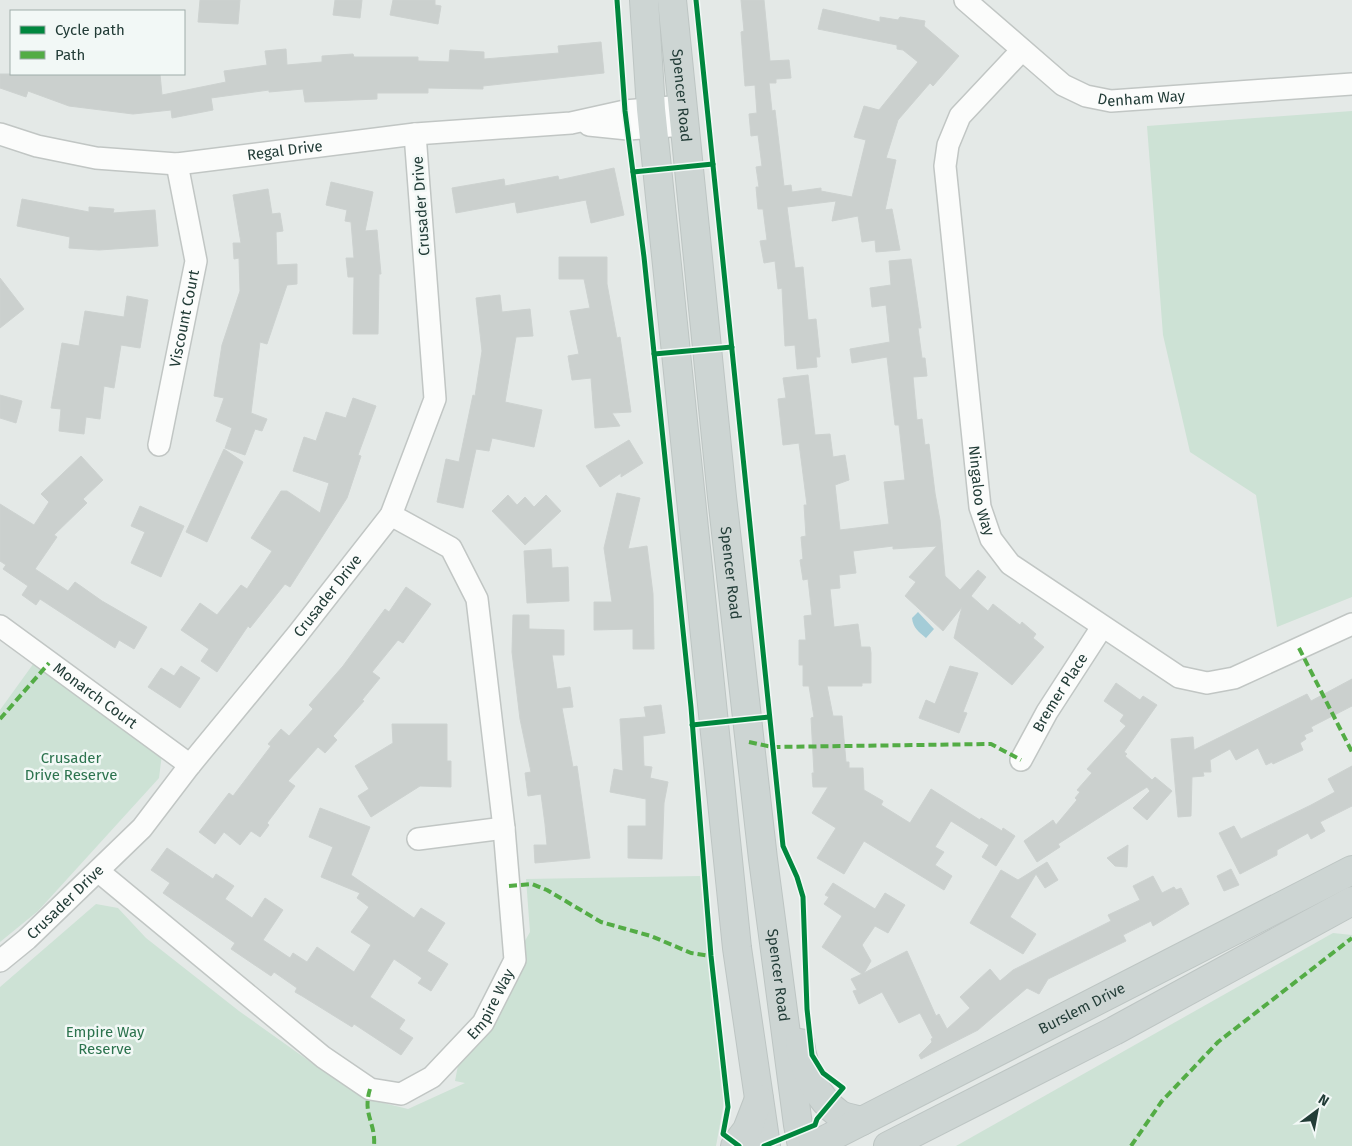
<svg xmlns="http://www.w3.org/2000/svg" width="1352" height="1146" font-family="'Fira Sans',sans-serif">
  <rect width="100%" height="100%" fill="#e4e9e7"/>
  <g fill="#cde2d5">
    <path d="M1352,111V597L1277,627L1256,495L1190,452L1163,335L1147,126Z"/>
    <path d="M39,656L162,754L159,778L38,911L0,942V710Z"/>
    <path d="M700,876L724,1102L716,1146H0V987L96,904L118,908L146,938L239,1011L326,1073L367,1099L408,1109L465,1083L455,1081L460,1055L530,932L526,879Z"/>
    <path d="M1333,933L1352,935V1146H956Z"/>
  </g>
  <path fill="#a4ccd7" d="M918,612L934,629L926,638C919,632 913,628 912,618Z"/>
  <g fill="#cbd0ce" stroke="#cdd2d0">
    <path d="M200,0H240L238,24L198,22Z"/>
    <path d="M335,0H362L360,18L333,15Z"/>
    <path d="M393,0H435V5L441,6L438,24L390,15Z"/>
    <path d="M741,0H764L770,61L789,60L791,78L776,79V83H769L772,111L775,110L784,186L791,185L792,192L821,188V191L852,197L866,140L854,137L864,106L879,110L918,62L903,50L897,49V45L818,29L823,9L880,22V17L898,20L900,17L925,21L924,26L959,56L933,86L930,83L898,120L886,158L896,160L885,210L892,209L900,250L876,252L875,240L862,242L858,216L832,221L836,201L787,207L795,268L803,267L808,320L816,319L820,357H816L817,367L797,369L795,345L785,346L782,288L778,289L775,261L764,263L760,241L767,240L763,209H758L756,187H759L756,167L762,166L758,135L751,136L749,114L757,113L755,85L745,86L741,32L744,31Z"/>
    <path d="M601,42L604,73L483,86V89L428,88V93H377V99L305,102L303,89L269,92V90L211,98L213,110L172,118L171,110L133,114L69,106L28,91L26,97L0,88V74H160L162,95L226,82L224,71L267,65L265,51L286,49L287,65L322,62V56L353,54L354,57H418V61L449,62L450,50L484,52V59L559,53L558,46Z"/>
    <path d="M614,168L624,215L591,223L586,200L517,213L515,202L456,213L452,188L504,179L505,186L558,176L559,180Z"/>
    <path d="M331,182L373,192L365,231L377,230L381,274H379L378,334H353L354,277H348L346,258H354L351,222L345,221L347,210L326,205Z"/>
    <path d="M268,189L272,214L280,213L283,231L276,232L277,265L297,264V284L287,285L267,344L260,342L251,413L267,419L262,431L255,429L245,455L225,448L232,428L216,421L224,398L214,396L222,345L240,291L239,258L234,259L233,243H241L233,195Z"/>
    <path d="M22,199L89,212V207L114,209L113,213L155,210L158,246L99,250L69,248L70,237L17,226Z"/>
    <path d="M559,257H607V284L617,338L620,337L631,412L612,413L620,426L595,428L591,378L572,380L568,356L579,354L570,311L590,308L584,279H559Z"/>
    <path d="M911,259L921,328H918L922,358H925L927,376L913,377L917,420L922,419L925,445L929,444L935,493L940,520L945,576L960,590L978,570L986,577L971,596L988,611L993,604L1020,625L1022,622L1036,634L1033,638L1044,647L1012,685L954,638L962,607L943,631L905,596L916,582L909,577L937,546L893,549V546L853,551L856,573L839,575L840,588L830,589L834,627L858,624L861,647H870L871,653V683H862V686H827L833,716H842L846,762H849V768H863L864,790L883,801L881,805L910,823L931,789L980,820L981,818L1002,831L1003,828L1015,836L996,866L982,857L989,845L951,821L935,847L944,852L935,865L952,876L944,890L864,841L844,874L817,858L836,828L812,813L828,787H813L812,773H814L811,718L814,717L809,686H803V665H799V640H806L804,616L812,615L808,579L803,580L800,560L803,559L801,537L806,536L804,505H807L799,443L783,445L778,399L786,398L783,378L808,375L815,435L830,434L833,457L845,455L849,480L835,485L840,530L889,524L884,482L905,480L899,425H895L887,357L852,363L850,349L890,342L886,305L872,307L870,288L891,285L889,261Z"/>
    <path d="M0,278L24,309L0,328Z"/>
    <path d="M500,295L502,312L530,309L533,336L516,337L505,402L542,410L534,447L492,438L489,451L476,449L463,508L437,502L446,459L459,462L473,395L475,396L482,351L476,298Z"/>
    <path d="M127,296L148,300L140,348L121,345L114,388L104,386L100,419L86,417L84,434L59,431L61,409L51,408L62,343L79,346L85,311L124,317Z"/>
    <path d="M0,395L22,401L16,423L0,418Z"/>
    <path d="M353,398L376,406L358,455L361,456L347,498L290,587L285,584L250,628L248,626L217,672L201,661L209,649L181,630L200,603L217,615L241,585L247,589L272,551L251,538L281,491H287L320,513L329,483L293,471L304,437L316,441L326,412L346,418Z"/>
    <path d="M629,440L643,463L621,477V473L600,487L586,466Z"/>
    <path d="M224,449L243,462L207,542L186,532Z"/>
    <path d="M81,456L103,480L83,499L87,503L54,535L57,537L35,569L68,591L75,582L102,601L147,627L134,649L119,640L115,648L40,599L36,605L22,595L28,586L3,569L6,565L0,561V504L34,525L49,502L41,494Z"/>
    <path d="M617,493L640,498L628,549L647,546L653,594L654,649H633V629L594,630V602H612L604,548Z"/>
    <path d="M508,495L517,505L525,497L534,507L546,495L561,511L525,545L492,511Z"/>
    <path d="M140,506L184,526L161,577L131,563L145,532L131,526Z"/>
    <path d="M551,549L552,568L568,567L569,601L527,603L524,551Z"/>
    <path d="M406,587L431,604L403,643L398,640L372,672L380,678L362,700L364,701L333,736L337,740L325,753L318,747L288,781L295,786L267,823L269,825L260,837L251,831L240,845L224,832L215,844L199,832L229,793L233,796L271,746L268,744L281,729L289,736L313,709L309,705L343,666L385,609L389,612Z"/>
    <path d="M513,615H529V629L564,630V655H552L557,689L570,687L573,707L562,708L573,767L577,766L590,858L535,863L534,845H547L545,824L541,794L528,796L525,773L531,772L520,719L512,652Z"/>
    <path d="M181,666L200,678L180,708L148,687L161,668L174,676Z"/>
    <path d="M950,666L978,673L963,712L967,713L959,733L919,718L926,700L935,704Z"/>
    <path d="M1352,679V706L1311,727L1313,731L1304,735L1306,739L1300,743L1303,750L1273,764L1272,762L1266,765L1258,748L1236,760L1230,749L1210,760L1211,772H1203L1204,776L1192,777L1191,816L1178,817L1171,739L1193,737L1194,750L1307,694L1311,701Z"/>
    <path d="M1116,683L1140,700L1143,696L1157,705L1124,752L1127,754L1125,756L1152,780L1155,777L1172,791L1147,820L1133,808L1150,791L1147,787L1058,844L1060,847L1037,862L1024,841L1053,820L1056,825L1077,800L1075,798L1080,792L1077,790L1092,773L1087,769L1126,726L1120,721L1124,715L1104,701Z"/>
    <path d="M661,705L665,733L643,736L644,766L652,767L650,778L668,782L664,803L662,859L628,858V826H646V799L610,792L614,769L623,771L620,719L646,717L644,707Z"/>
    <path d="M392,724H447V761H451V787L420,786L371,817L358,796L369,789L355,766L393,743Z"/>
    <path d="M1352,766V806L1320,822L1325,831L1311,839L1308,833L1277,850V855L1240,874L1219,833L1234,826L1241,839L1311,805L1335,792L1328,779Z"/>
    <path d="M320,808L370,827L351,875L414,918L421,908L445,923L427,951L448,964L431,991L418,983L422,978L394,959L370,997L405,1020L399,1029L413,1038L401,1055L354,1024L352,1027L302,996L295,992L297,988L274,972L271,976L231,949L235,943L163,893L170,883L151,870L167,848L213,879L216,874L234,886L225,899L252,918L265,898L283,910L263,940L290,958L293,953L307,962L317,947L354,972L371,945L351,932L369,907L357,898L360,893L321,877L333,847L309,837Z"/>
    <path d="M1128,845L1127,867L1115,866L1107,858Z"/>
    <path d="M1047,862L1058,880L1045,888L1036,874L1010,917L1036,934L1023,954L970,923L1001,870L1018,880Z"/>
    <path d="M1231,869L1239,885L1224,891L1217,876Z"/>
    <path d="M1153,876L1162,893L1174,887L1176,890L1181,888L1189,904L1153,926L1151,921L1123,935L1126,941L1048,979L1039,994L1027,988L978,1030L921,1059L919,1055L932,1042L931,1039L933,1038L920,1013L899,1023L882,992L859,1004L853,991L857,990L851,979L862,974L822,947L842,916L824,904L829,897L825,895L833,883L875,909L885,893L905,905L888,933L875,926L862,945L871,961L864,973L907,951L936,1016L939,1014L947,1029L970,1008L960,997L990,969L1000,981L1013,970L1111,921L1108,915L1140,900L1133,886Z"/>
  </g>
  <g fill="none" stroke-linecap="round" stroke-linejoin="round">
    <defs>
      <g id="minor">
        <path id="s1" d="M965,0L1063,85L1086,96L1111,101L1352,84"/>
        <path id="s2" d="M1022,50L960,116L948,145L945,166L980,507L991,539L1010,564L1179,677L1207,683L1234,678L1352,624"/>
        <path d="M589,125L628,129L685,125"/>
        <path id="s3" d="M0,134L37,146L96,158L177,164L415,134L571,123L625,111L683,106"/>
        <path id="s4" d="M159,445L196,261L177,164"/>
        <path id="s5" d="M0,626L190,765"/>
        <path id="s6" d="M1021,760L1047,712L1102,627"/>
        <path d="M418,839L504,828"/>
        <path id="s7" d="M98,871L323,1057L370,1089L401,1094L432,1077L483,1023L515,960L504,828L477,599L451,548L391,515"/>
        <path id="s8" d="M0,961L27,939L142,828L190,765L297,635L391,515L435,399L415,134"/>
      </g>
      <g id="major">
        <path d="M644,0L651,109L737,948L766,1146"/>
        <path id="s9" d="M672,0L722,497L763,859L798,1125L802,1146"/>
        <path d="M800,1043C803,1069 818,1099 839,1114C845,1118 855,1119 862,1121"/>
        <path d="M735,1146L747,1130L759,1099"/>
        <path id="s10" d="M813,1146L1352,870"/>
        <path d="M888,1146L1114,1031L1352,901"/>
      </g>
    </defs>
    <use href="#minor" stroke="#c1c6c4" stroke-width="24"/>
    <use href="#major" stroke="#bdc5c3" stroke-width="30"/>
    <use href="#minor" stroke="#fbfcfb" stroke-width="21"/>
    <use href="#major" stroke="#cdd5d3" stroke-width="28"/>
    <g stroke="#53ac45" stroke-width="4" stroke-dasharray="8 4" stroke-linecap="butt">
      <path d="M1299,648L1352,752"/>
      <path d="M0,719L49,663"/>
      <path d="M749,742L772,747L991,744L1021,760"/>
      <path d="M509,886L532,884L547,890L601,922L651,936L691,953L711,956"/>
      <path d="M370,1089C362,1115 376,1122 374,1146"/>
      <path d="M1131,1146L1162,1101L1218,1042L1352,938"/>
    </g>
    <defs>
      <g id="cycleway">
        <path d="M617,0L625,111L644,257L691,707L711,956L728,1107L723,1134L739,1146"/>
        <path d="M696,0L783,846L797,877L803,897L807,1009L812,1055L823,1073L843,1088L817,1119L815,1125L764,1146"/>
        <path d="M633,172L713,164"/>
        <path d="M654,354L732,347"/>
        <path d="M692,725L769,717"/>
      </g>
    </defs>
    <use href="#cycleway" stroke="#f2f8f6" stroke-width="8"/>
    <use href="#cycleway" stroke="#00873e" stroke-width="5"/>
  </g>
  <g text-anchor="middle" stroke-width="5" stroke-linejoin="round" paint-order="stroke">
    <g font-size="15" fill="#223c37" stroke="#f2f8f6">
      <text dy="5" stroke="none"><textPath href="#s9" startOffset="96">Spencer Road</textPath></text>
      <text dy="5" stroke="none"><textPath href="#s1" startOffset="211">Denham Way</textPath></text>
      <text dy="5" stroke="none"><textPath href="#s3" startOffset="289">Regal Drive</textPath></text>
      <text transform="translate(421 206) rotate(-94)" y="5">Crusader Drive</text>
      <text dy="5" stroke="none"><textPath href="#s4" startOffset="129">Viscount Court</textPath></text>
      <text dy="5" stroke="none"><textPath href="#s2" startOffset="470">Ningaloo Way</textPath></text>
      <text dy="5" stroke="none"><textPath href="#s9" startOffset="576">Spencer Road</textPath></text>
      <text dy="5" stroke="none"><textPath href="#s8" startOffset="492">Crusader Drive</textPath></text>
      <text dy="5" stroke="none"><textPath href="#s6" startOffset="78">Bremer Place</textPath></text>
      <text dy="5" stroke="none"><textPath href="#s5" startOffset="118">Monarch Court</textPath></text>
      <text dy="5" stroke="none"><textPath href="#s8" startOffset="88">Crusader Drive</textPath></text>
      <text dy="5" stroke="none"><textPath href="#s9" startOffset="981">Spencer Road</textPath></text>
      <text dy="5" stroke="none"><textPath href="#s7" startOffset="510">Empire Way</textPath></text>
      <text dy="5" stroke="none"><textPath href="#s10" startOffset="302">Burslem Drive</textPath></text>
    </g>
    <g font-size="15" fill="#2c734e" stroke="#f2f8f6">
      <text x="71" y="763">Crusader<tspan x="71" dy="17">Drive Reserve</tspan></text>
      <text x="105" y="1037">Empire Way<tspan x="105" dy="17">Reserve</tspan></text>
    </g>
  </g>
  <rect x="10" y="10" width="175" height="65" fill="#f2f8f6" stroke="#9fadaa"/>
  <rect x="20" y="26" width="25" height="8" fill="#00873e" stroke="#9fadaa"/>
  <text x="55" y="35" font-size="15" fill="#223c37">Cycle path</text>
  <rect x="20" y="51" width="25" height="8" fill="#53ac45" stroke="#9fadaa"/>
  <text x="55" y="60" font-size="15" fill="#223c37">Path</text>
  <g transform="translate(1317 1111) rotate(32)" stroke="#f2f8f6" stroke-width="4" paint-order="stroke">
  <path d="M0-4L9 19L0 12L-9 19Z" fill="#223c37"/>
  <text y="-8" font-size="14" font-weight="bold" text-anchor="middle" fill="#223c37">N</text>
  </g>
</svg>
